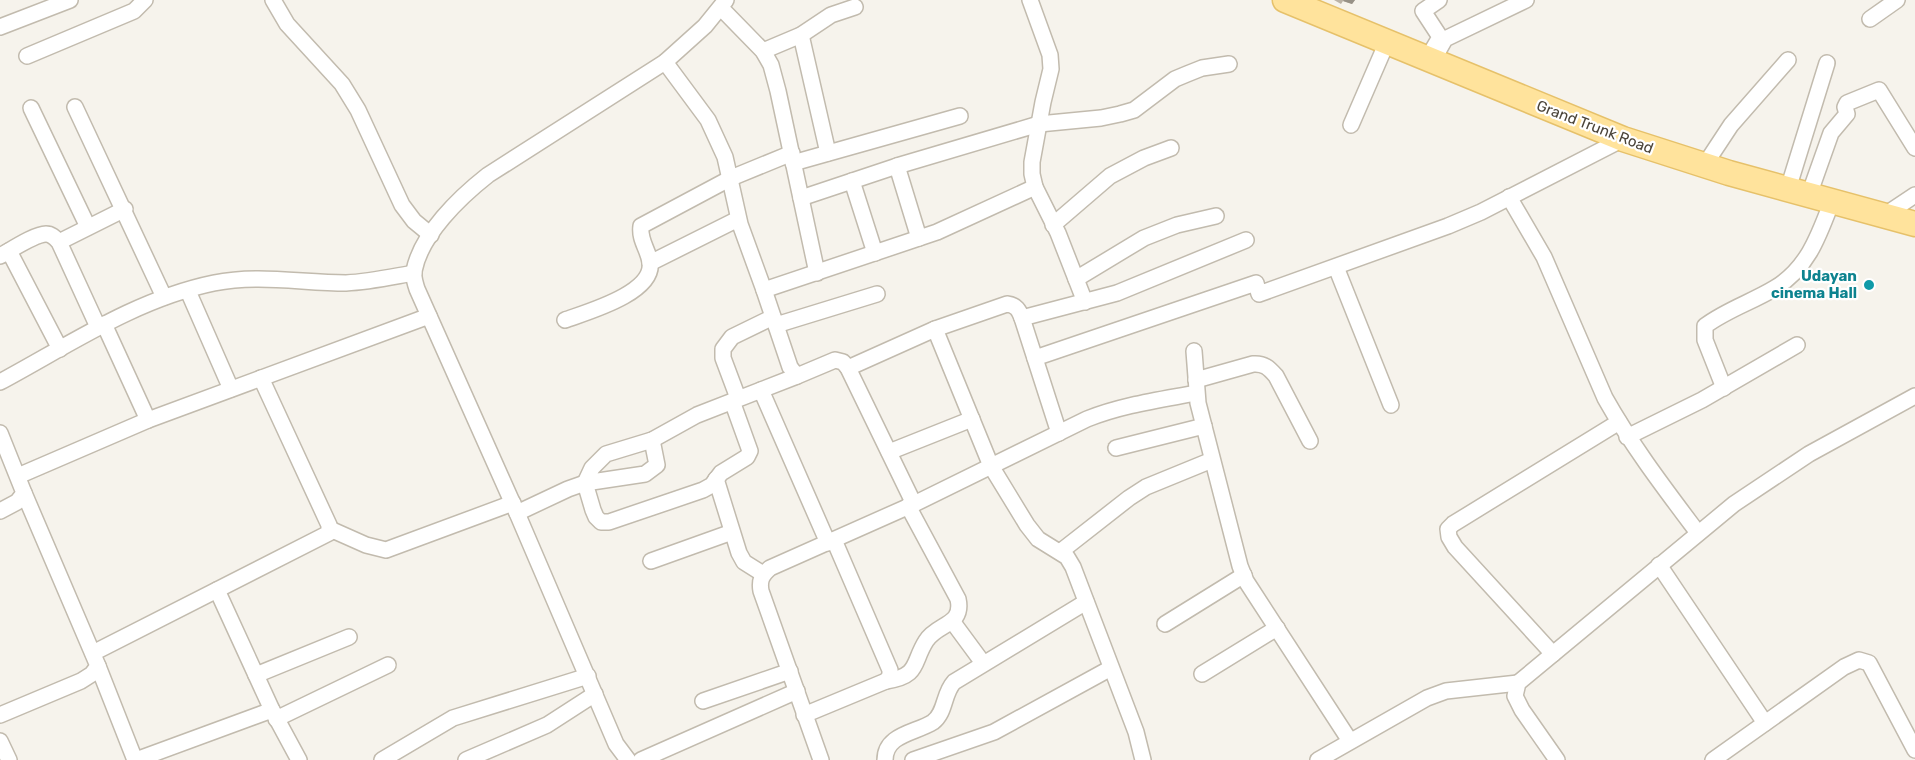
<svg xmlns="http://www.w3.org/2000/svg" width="1915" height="760" font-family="Rubik,sans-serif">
  <rect width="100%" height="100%" fill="#f6f3ec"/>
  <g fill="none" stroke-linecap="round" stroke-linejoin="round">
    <defs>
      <g id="street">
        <path d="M273,0L287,24L342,84L358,110L402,205L414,221L431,235"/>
        <path d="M1030,0L1050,55L1051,69L1043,102L1032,162V174L1035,187L1058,233L1085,302"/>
        <path d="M721,8L763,51L771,65L778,91L817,273"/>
        <path d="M1870,19L1897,0"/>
        <path d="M0,27L70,0"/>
        <path d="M801,35L828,153"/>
        <path d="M1433,49L1440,37L1423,11L1439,0"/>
        <path d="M763,51L801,35L831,15L855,7"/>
        <path d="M27,56L134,11L145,0"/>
        <path d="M665,62L708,120L725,157L740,224L764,290L790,367L797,376L835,360L843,362L848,368L914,504"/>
        <path d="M1432,62L1445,39L1526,0"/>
        <path d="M75,107L164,297"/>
        <path d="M31,108L88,227"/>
        <path d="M1351,125L1387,42"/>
        <path d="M793,163L960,116"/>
        <path d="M897,166L919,238"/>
        <path d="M1704,166L1731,125L1788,60"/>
        <path d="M852,181L875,253"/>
        <path d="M1788,189L1827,63"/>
        <path d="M1809,195L1831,133L1847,114L1845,107L1847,103L1879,90L1915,148"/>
        <path d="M1509,197L1544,257L1605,398C1632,446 1665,489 1698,533"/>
        <path d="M801,198L897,166L1039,124L1101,118L1120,114L1134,110L1175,79L1187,74L1202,68L1229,64"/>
        <path d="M1885,215L1915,195"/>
        <path d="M1053,225L1110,176L1144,158L1171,148"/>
        <path d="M59,242L125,209"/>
        <path d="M9,251L60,349"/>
        <path d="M0,256C11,250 35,234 46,234C52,234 55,238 59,242L98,327"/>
        <path d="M650,263L738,219"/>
        <path d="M1336,267L1391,405"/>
        <path d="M1076,279L1144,238L1177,225L1216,216"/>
        <path d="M764,290L937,232L1035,187"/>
        <path d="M188,291L231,389"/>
        <path d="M1022,318L1117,293L1246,240"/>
        <path d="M565,320C587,312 655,293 650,262C648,249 639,240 641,226L731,178L792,153"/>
        <path d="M104,324L148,420"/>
        <path d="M776,325L877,294"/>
        <path d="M935,329L991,466L1027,525L1038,539L1067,557L1073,567L1136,732L1143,760"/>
        <path d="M1194,351L1198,403L1240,566L1246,581L1350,741"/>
        <path d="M1035,358L1256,283L1259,294L1448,226L1481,212L1623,139"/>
        <path d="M848,368L935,329L1007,304C1016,305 1019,310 1022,318L1059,433"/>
        <path d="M1196,380L1253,364C1264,363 1269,368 1276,376L1310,441"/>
        <path d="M0,382C69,345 136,299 214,283C259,274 302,283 346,283C369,282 391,277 414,273"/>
        <path d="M1724,388L1705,340V326C1726,310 1752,302 1775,288C1808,268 1819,235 1832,201"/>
        <path d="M761,390L828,543"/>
        <path d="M738,398L723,358V349L732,337L773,317"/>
        <path d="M732,401L750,451L747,457L721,473L712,485L703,490L609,522H601L596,517L593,510L585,483L592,468L606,454L652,440L697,415L797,376"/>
        <path d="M0,433L24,493L17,502L0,511"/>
        <path d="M1627,437L1702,400L1797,345"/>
        <path d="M1116,448L1204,426"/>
        <path d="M889,452L972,419"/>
        <path d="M18,476L148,420L429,316"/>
        <path d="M716,479L739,553L744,562L763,574"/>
        <path d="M517,513L568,489L585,483L645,474L657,465L652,440"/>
        <path d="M330,529L366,545L386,550L513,503"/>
        <path d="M1060,552L1129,498L1146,487L1212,460"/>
        <path d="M651,561L732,532"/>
        <path d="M1659,565L1765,723"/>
        <path d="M217,590L272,710L299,760"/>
        <path d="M952,621L983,663"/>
        <path d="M1165,624L1244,575"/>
        <path d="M93,653L329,533V525L261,378"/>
        <path d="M1553,654L1455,547L1449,537L1448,529L1453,524L1619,422"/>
        <path d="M98,666L135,760"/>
        <path d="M1202,674L1277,628"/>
        <path d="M256,675L349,637"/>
        <path d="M886,681C920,676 912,663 926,641C937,623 964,626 958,599L908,506"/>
        <path d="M703,701L790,671"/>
        <path d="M0,715L81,681L92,674L98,666L24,493"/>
        <path d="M804,715L886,681L890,676V670L834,540"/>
        <path d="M276,719L388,665"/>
        <path d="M0,741L9,760"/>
        <path d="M136,760L272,710"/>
        <path d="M382,760L453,718L588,676"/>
        <path d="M466,760L547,725L595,694"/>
        <path d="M628,760L616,744L517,513L417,289C415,283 413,277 414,271C421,234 460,197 488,175L665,62L705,26L726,0"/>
        <path d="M641,760L797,691"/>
        <path d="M821,760L761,591C759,580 762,575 770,568L914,504L1087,419C1122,405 1159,400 1196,393"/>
        <path d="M885,760C885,734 916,733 933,722C946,712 943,694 954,682L1086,602"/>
        <path d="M913,760L994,732L1111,668"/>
        <path d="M1318,760L1427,698L1446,691L1518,683"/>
        <path d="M1557,760L1522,710L1515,696L1518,683L1734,504L1809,454L1915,396"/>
        <path d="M1713,760L1844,667L1859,660L1869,663L1915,750"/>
      </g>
      <path id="primary" d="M1285,0L1623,139L1729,173L1915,224"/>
    </defs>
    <use href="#street" stroke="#c2bbae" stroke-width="18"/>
    <use href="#primary" stroke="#e6c16a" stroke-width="27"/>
    <use href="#street" stroke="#fff" stroke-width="15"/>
    <use href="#primary" stroke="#ffe39c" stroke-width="24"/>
  </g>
  <path fill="#bab2a6" d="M1334,0H1355L1352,4L1343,1L1341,4Z"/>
  <path fill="#979187" d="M1344,0H1355L1352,4L1343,1Z"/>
  <circle fill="#0f9aa8" stroke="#fff" stroke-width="2" cx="1869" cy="285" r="6"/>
  <g text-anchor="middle" stroke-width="4.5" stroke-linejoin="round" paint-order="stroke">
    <g font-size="15" fill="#4b4439" stroke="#fff">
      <text transform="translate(1595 127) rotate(21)" y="5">Grand Trunk Road</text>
    </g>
    <g font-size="15" font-weight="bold" fill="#0d838f" stroke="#fff" text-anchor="end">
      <text x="1857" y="281">Udayan<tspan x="1857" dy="17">cinema Hall</tspan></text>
    </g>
  </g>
</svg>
